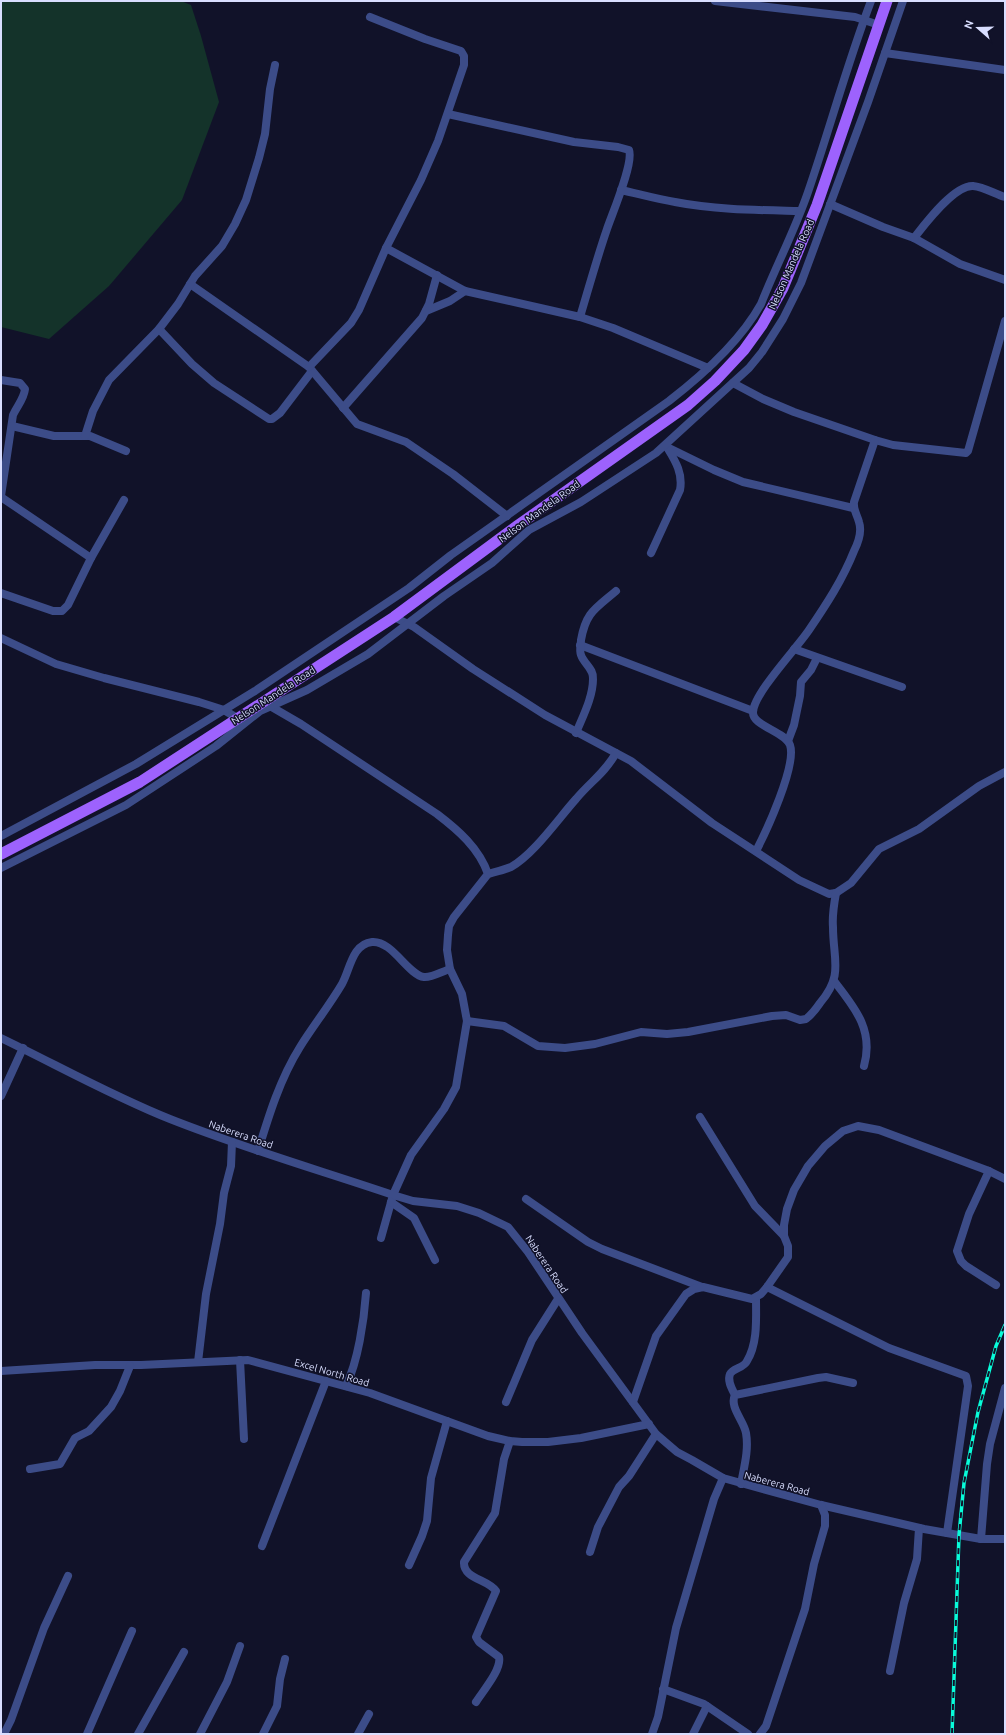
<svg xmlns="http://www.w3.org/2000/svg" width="1006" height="1735" font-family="Ubuntu,sans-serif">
  <rect width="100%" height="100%" fill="#111229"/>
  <path fill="#14332a" d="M1,1H181L191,5L201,36L219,102L182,200L109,286L49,339L1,327Z"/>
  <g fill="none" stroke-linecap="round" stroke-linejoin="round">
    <g stroke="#3c4c88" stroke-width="8">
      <path d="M715,1L855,17L879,25"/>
      <path d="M885,53L1005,70"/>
      <path d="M448,114L574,142L618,147L629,150C634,163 612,214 607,229C597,258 589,287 580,317"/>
      <path d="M621,190C639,194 656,199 675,202C716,210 758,210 800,211"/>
      <path d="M830,204L883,227L914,238L960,264L1005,280"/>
      <path d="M914,238C925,224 954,185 973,186C984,187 995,194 1005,197"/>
      <path d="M386,248L465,291L580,317L613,328L708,368"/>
      <path d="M190,284L309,367L357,424L406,442L453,474L507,516"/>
      <path d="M426,311L450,301L465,291"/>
      <path d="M159,329L192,364L214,383L269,419H272L280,413L312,371"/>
      <path d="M309,367L351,323L359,310L386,248L421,180L438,141L464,65V56L461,51L425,39L370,17"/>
      <path d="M1,380L20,383L25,389C24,399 17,406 13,415L1,496"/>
      <path d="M733,383L763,399L794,412L875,440L893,445L966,453L968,451L1005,321"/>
      <path d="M343,408L422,318L429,304L437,275"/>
      <path d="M12,426L54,436H90L126,451"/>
      <path d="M85,436L93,411L109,380L159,329L178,304L195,276L222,246L235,224L246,200L259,158L265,134L270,89L275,65"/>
      <path d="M665,446L714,470L743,482L853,508"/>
      <path d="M1,497L91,558"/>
      <path d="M651,553L680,490C683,474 676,462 668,449"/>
      <path d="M1,593L53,611H62L68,605L91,558L124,500"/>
      <path d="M394,617L414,627L473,669L545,715L631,761L712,823L799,880L829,894L836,893L851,883L879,849L919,829L979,786L1005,772"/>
      <path d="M1,638L56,664L104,678L199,702L224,710L237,718"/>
      <path d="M580,645L753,711"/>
      <path d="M794,649L902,687"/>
      <path d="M270,706L301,724L437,814C458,830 479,848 488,874L454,917L449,926L448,935L447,950L450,969L462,994L467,1021L456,1087L444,1109L411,1155L393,1195L381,1238"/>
      <path d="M576,733C583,716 593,697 593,679C594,669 584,664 581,655C579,650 581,645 581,640C586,612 595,609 616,591"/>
      <path d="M788,741L794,725L800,696L801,682L811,670L817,658"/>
      <path d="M1,836L136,764L255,691L409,588L451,555L669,401C704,374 740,342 761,304C776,266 795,230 808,192C830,128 847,64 871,1"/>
      <path d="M756,851C766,832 797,765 790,745C785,731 752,726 753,712C754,693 797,648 809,630C826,605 843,579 854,551C858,543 862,531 859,522C857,514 853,510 854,502L875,440"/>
      <path d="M1,868L126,805L216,746L260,711L307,690L368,654L444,596L492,563L529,530L581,502L656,453L749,368L762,352L783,319L801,283L868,102L903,1"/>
      <path d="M488,874C495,872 504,870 511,867C534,854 558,819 576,799C591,781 604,774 616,753"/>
      <path d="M834,981C855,1008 874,1030 864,1066"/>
      <path d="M467,1021L504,1026L538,1046L565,1048L595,1044L641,1032L667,1034L688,1032L772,1016L786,1015L800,1020L806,1019C811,1015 816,1009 820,1003C844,975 833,960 833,927C832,916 834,904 836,893"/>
      <path d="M1,1038C57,1065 112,1096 170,1119C243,1148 319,1170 393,1195L413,1201L457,1206L479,1213L508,1227L528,1252L582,1333L656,1434L677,1452L692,1460L723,1478L821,1505L924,1529L981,1539H1005"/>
      <path d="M1,1096L23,1048"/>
      <path d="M700,1117L755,1206L784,1236"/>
      <path d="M258,1151C269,1115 280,1079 300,1047C313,1026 329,1006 342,984C350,970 352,944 372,942C392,940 408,975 424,977C431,978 443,971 450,969"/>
      <path d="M989,1171L969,1214L957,1251L961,1261L966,1266L996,1285"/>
      <path d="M526,1199L588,1242L602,1249L702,1287"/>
      <path d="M391,1202L414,1218L435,1260"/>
      <path d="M767,1287L889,1348L966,1376L968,1386L947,1533"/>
      <path d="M240,1360L244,1439"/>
      <path d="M198,1362L206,1294L220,1224L224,1193L231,1166L232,1142"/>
      <path d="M1,1371L95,1365H141L248,1360L370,1393L488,1436L510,1441L522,1442H548L581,1438L649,1424"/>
      <path d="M346,1386C358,1361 364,1321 366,1293"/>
      <path d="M735,1395C732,1389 727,1381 730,1374C733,1368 744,1368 747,1361C758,1343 756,1318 756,1298"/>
      <path d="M506,1402L532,1340L558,1299"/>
      <path d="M633,1402L656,1336L686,1294L694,1289L703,1287L752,1299L761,1294L767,1287L788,1257V1246L784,1236V1225L787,1209L794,1190L808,1166L825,1146L843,1131L858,1126L879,1130L989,1171L1005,1179"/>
      <path d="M30,1469L60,1464L75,1438L89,1431L111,1407L120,1391L130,1366"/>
      <path d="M741,1484C744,1467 749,1450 746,1433C744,1421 729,1407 735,1395L818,1378L826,1377L853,1383"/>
      <path d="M981,1539L987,1464L990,1444L1005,1388"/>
      <path d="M262,1546L326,1381"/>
      <path d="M590,1552L598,1527L619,1487L629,1476L656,1434"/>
      <path d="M409,1565L422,1536L427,1521L431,1478L447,1421"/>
      <path d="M890,1671L904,1603L917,1559L919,1528"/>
      <path d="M663,1689L704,1704L748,1734"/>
      <path d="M476,1702C483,1691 502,1669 499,1657L479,1642L476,1637L496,1591C488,1579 463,1579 464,1562L495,1513L504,1459L510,1441"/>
      <path d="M4,1734L11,1720L44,1628L68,1576"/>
      <path d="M87,1734L132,1631"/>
      <path d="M138,1734L184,1652"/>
      <path d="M200,1734L227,1682L240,1646"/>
      <path d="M263,1734L277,1706L280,1679L285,1659"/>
      <path d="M358,1734L369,1714"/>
      <path d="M652,1734L658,1717L676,1628L714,1499L723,1478"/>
      <path d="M693,1734L707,1706"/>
      <path d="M760,1734L766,1726L805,1609L814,1564L825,1526V1515L821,1505"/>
    </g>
    <path stroke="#9d62fd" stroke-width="11" d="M1,854L140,782L394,617L517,526L688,405L715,381L744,350L762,325L783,288L817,205L887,1"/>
    <defs>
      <path id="rail" d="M952,1734L959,1535L964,1483L978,1412L996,1346L1005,1325"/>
    </defs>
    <use href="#rail" stroke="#08fcd9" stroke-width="3.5"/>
    <use href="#rail" stroke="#111229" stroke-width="2" stroke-dasharray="6" stroke-linecap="butt"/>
  </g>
  <g text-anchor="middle" stroke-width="3" stroke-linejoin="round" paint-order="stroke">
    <g font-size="10" fill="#d9deff" stroke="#111229">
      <text transform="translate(791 264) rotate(-66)" y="4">Nelson Mandela Road</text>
      <text transform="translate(539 511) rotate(-36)" y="4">Nelson Mandela Road</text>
      <text transform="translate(273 695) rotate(-33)" y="4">Nelson Mandela Road</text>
      <text transform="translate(241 1134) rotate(19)" y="4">Naberera Road</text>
      <text transform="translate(547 1264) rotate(56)" y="4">Naberera Road</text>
      <text transform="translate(332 1372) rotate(16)" y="4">Excel North Road</text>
      <text transform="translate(777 1483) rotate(15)" y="4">Naberera Road</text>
    </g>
  </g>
  <rect width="1006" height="1735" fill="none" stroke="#d9deff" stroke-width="4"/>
  <g transform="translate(978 28) rotate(290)" stroke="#111229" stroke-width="3" paint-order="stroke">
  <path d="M0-3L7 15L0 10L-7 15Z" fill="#d9deff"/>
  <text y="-6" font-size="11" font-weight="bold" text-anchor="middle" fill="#d9deff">N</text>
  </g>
</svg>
